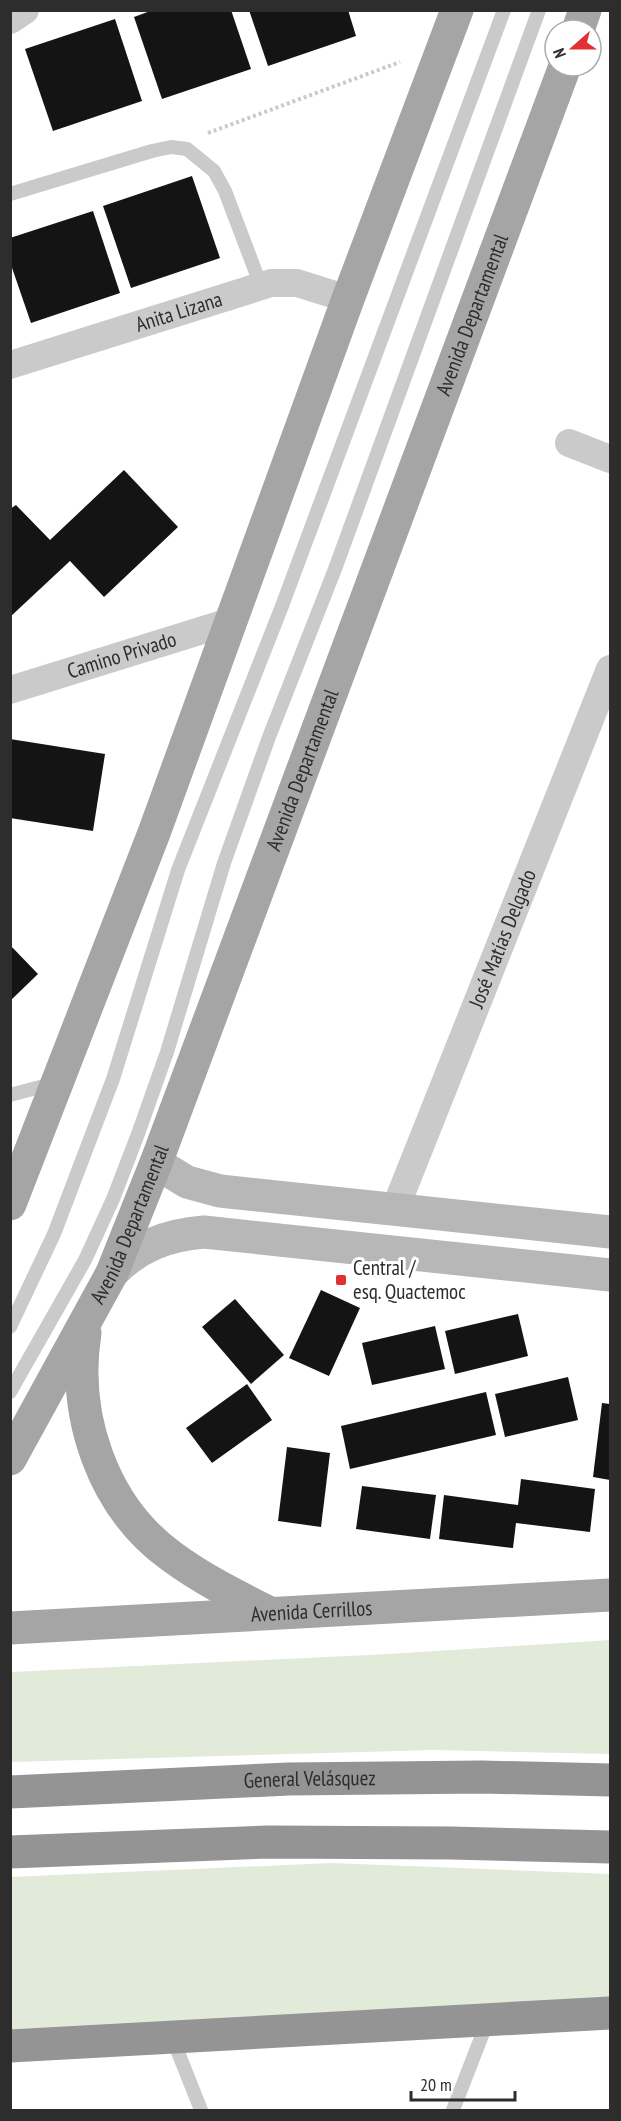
<svg xmlns="http://www.w3.org/2000/svg" width="621" height="2121" font-family="'PT Sans Narrow',sans-serif">
  <rect width="100%" height="100%" fill="#fff"/>
  <g fill="#e2eada">
    <path d="M610,1640V1754L434,1750L11,1762V1672L389,1654Z"/>
    <path d="M332,1863L610,1874V1997L11,2031L10,1877Z"/>
  </g>
  <g fill="#141414">
    <path d="M153,10H231L251,69L162,99L134,17Z"/>
    <path d="M249,10H348L356,36L268,66Z"/>
    <path d="M115,19L142,101L53,131L25,49Z"/>
    <path d="M192,176L220,258L131,288L103,206Z"/>
    <path d="M93,211L120,293L31,323L10,262V238Z"/>
    <path d="M124,470L178,527L104,597L70,561L10,617V509L16,505L50,540Z"/>
    <path d="M10,739L105,754L93,831L10,818Z"/>
    <path d="M10,945L38,974L10,1001Z"/>
    <path d="M321,1290L360,1308L329,1376L289,1358Z"/>
    <path d="M235,1299L284,1355L251,1384L202,1327Z"/>
    <path d="M518,1314L528,1356L455,1374L445,1331Z"/>
    <path d="M435,1326L445,1369L372,1385L362,1343Z"/>
    <path d="M568,1377L578,1420L505,1437L495,1394Z"/>
    <path d="M247,1384L272,1420L212,1463L186,1428Z"/>
    <path d="M486,1392L496,1435L350,1469L341,1426Z"/>
    <path d="M602,1403L610,1404V1480L593,1477Z"/>
    <path d="M287,1447L330,1453L321,1527L278,1521Z"/>
    <path d="M521,1479L595,1489L590,1532L516,1523L513,1548L439,1539L444,1495L518,1505Z"/>
    <path d="M362,1486L436,1495L430,1539L356,1529Z"/>
  </g>
  <g fill="none" stroke-linecap="round" stroke-linejoin="round">
    <path stroke="#cacaca" stroke-width="4" stroke-dasharray="3 3" stroke-linecap="butt" d="M208,133L400,62"/>
    <g stroke="#cacaca" stroke-width="14">
      <path d="M10,194L152,151L171,147L187,149L214,171L225,191L261,286"/>
      <path d="M10,1095L55,1083"/>
      <path d="M10,1327L54,1234L113,1079L178,870L282,606L504,10"/>
      <path d="M10,1392L85,1260L113,1199L138,1134L167,1052L224,863L269,737L335,569L539,10"/>
      <path d="M172,2037L201,2110"/>
      <path d="M453,2110L488,2020"/>
    </g>
    <g stroke="#cacaca" stroke-width="28">
      <path d="M10,20L25,10"/>
      <path id="s1" d="M10,365L271,283H297L348,299"/>
      <path d="M569,443L610,459"/>
      <path id="s2" d="M10,690L232,621"/>
      <path id="s3" d="M395,1209L610,669"/>
    </g>
    <g stroke="#b7b7b7" stroke-width="33">
      <path d="M156,1163L187,1182L220,1191L610,1232"/>
      <path d="M112,1273C138,1246 167,1235 204,1232L610,1275"/>
    </g>
    <g stroke="#a5a5a5" stroke-width="33">
      <path d="M578,30L585,10"/>
      <path d="M10,1204L154,833L348,299L457,10"/>
      <path d="M85,1333C72,1415 102,1506 171,1556C202,1579 236,1596 270,1613"/>
      <path id="s4" d="M10,1459L112,1273L156,1163L565,66"/>
      <path id="s5" d="M10,1628L610,1595"/>
    </g>
    <g stroke="#949494" stroke-width="33">
      <path id="s6" d="M10,1792L289,1779L482,1777L610,1780"/>
      <path d="M10,1852L268,1842L451,1843L610,1847"/>
      <path d="M10,2046L610,2013"/>
    </g>
  </g>
  <rect fill="#e03234" stroke="#fff" stroke-width="2" x="335" y="1274" width="12" height="12" rx="3"/>
  <g text-anchor="middle" stroke-width="6" stroke-linejoin="round" paint-order="stroke">
    <g font-size="21" fill="#2d2d2d" stroke="#fff">
      <text dy="7" stroke="none"><textPath href="#s1" startOffset="177">Anita Lizana</textPath></text>
      <text dy="7" stroke="none"><textPath href="#s4" startOffset="1236">Avenida Departamental</textPath></text>
      <text dy="7" stroke="none"><textPath href="#s2" startOffset="117">Camino Privado</textPath></text>
      <text dy="7" stroke="none"><textPath href="#s4" startOffset="750">Avenida Departamental</textPath></text>
      <text dy="7" stroke="none"><textPath href="#s3" startOffset="291">José Matías Delgado</textPath></text>
      <text dy="7" stroke="none"><textPath href="#s4" startOffset="264">Avenida Departamental</textPath></text>
      <text dy="7" stroke="none"><textPath href="#s5" startOffset="302">Avenida Cerrillos</textPath></text>
      <text dy="7" stroke="none"><textPath href="#s6" startOffset="300">General Velásquez</textPath></text>
    </g>
    <g font-size="21" fill="#2d2d2d" stroke="#fff" text-anchor="start">
      <text x="353" y="1275">Central /<tspan x="353" dy="24">esq. Quactemoc</tspan></text>
    </g>
  </g>
  <rect width="621" height="2121" fill="none" stroke="#2d2d2d" stroke-width="24"/>
  <g transform="translate(573 48) rotate(249)"><circle r="28" fill="#ffffff" stroke="#ababab" stroke-width="1.5"/>
  <path d="M0-4.5L10 22L0 15L-10 22Z" fill="#e03234"/>
  <text y="-9" font-size="16" font-weight="bold" text-anchor="middle" fill="#2d2d2d">N</text>
  </g>
  <path d="M411 2091v9h104v-9" fill="none" stroke="#2d2d2d" stroke-width="3"/>
  <text x="420" y="2091" font-size="18" fill="#2d2d2d" stroke="#ffffff" stroke-width="4.5" paint-order="stroke">20 m</text>
</svg>
